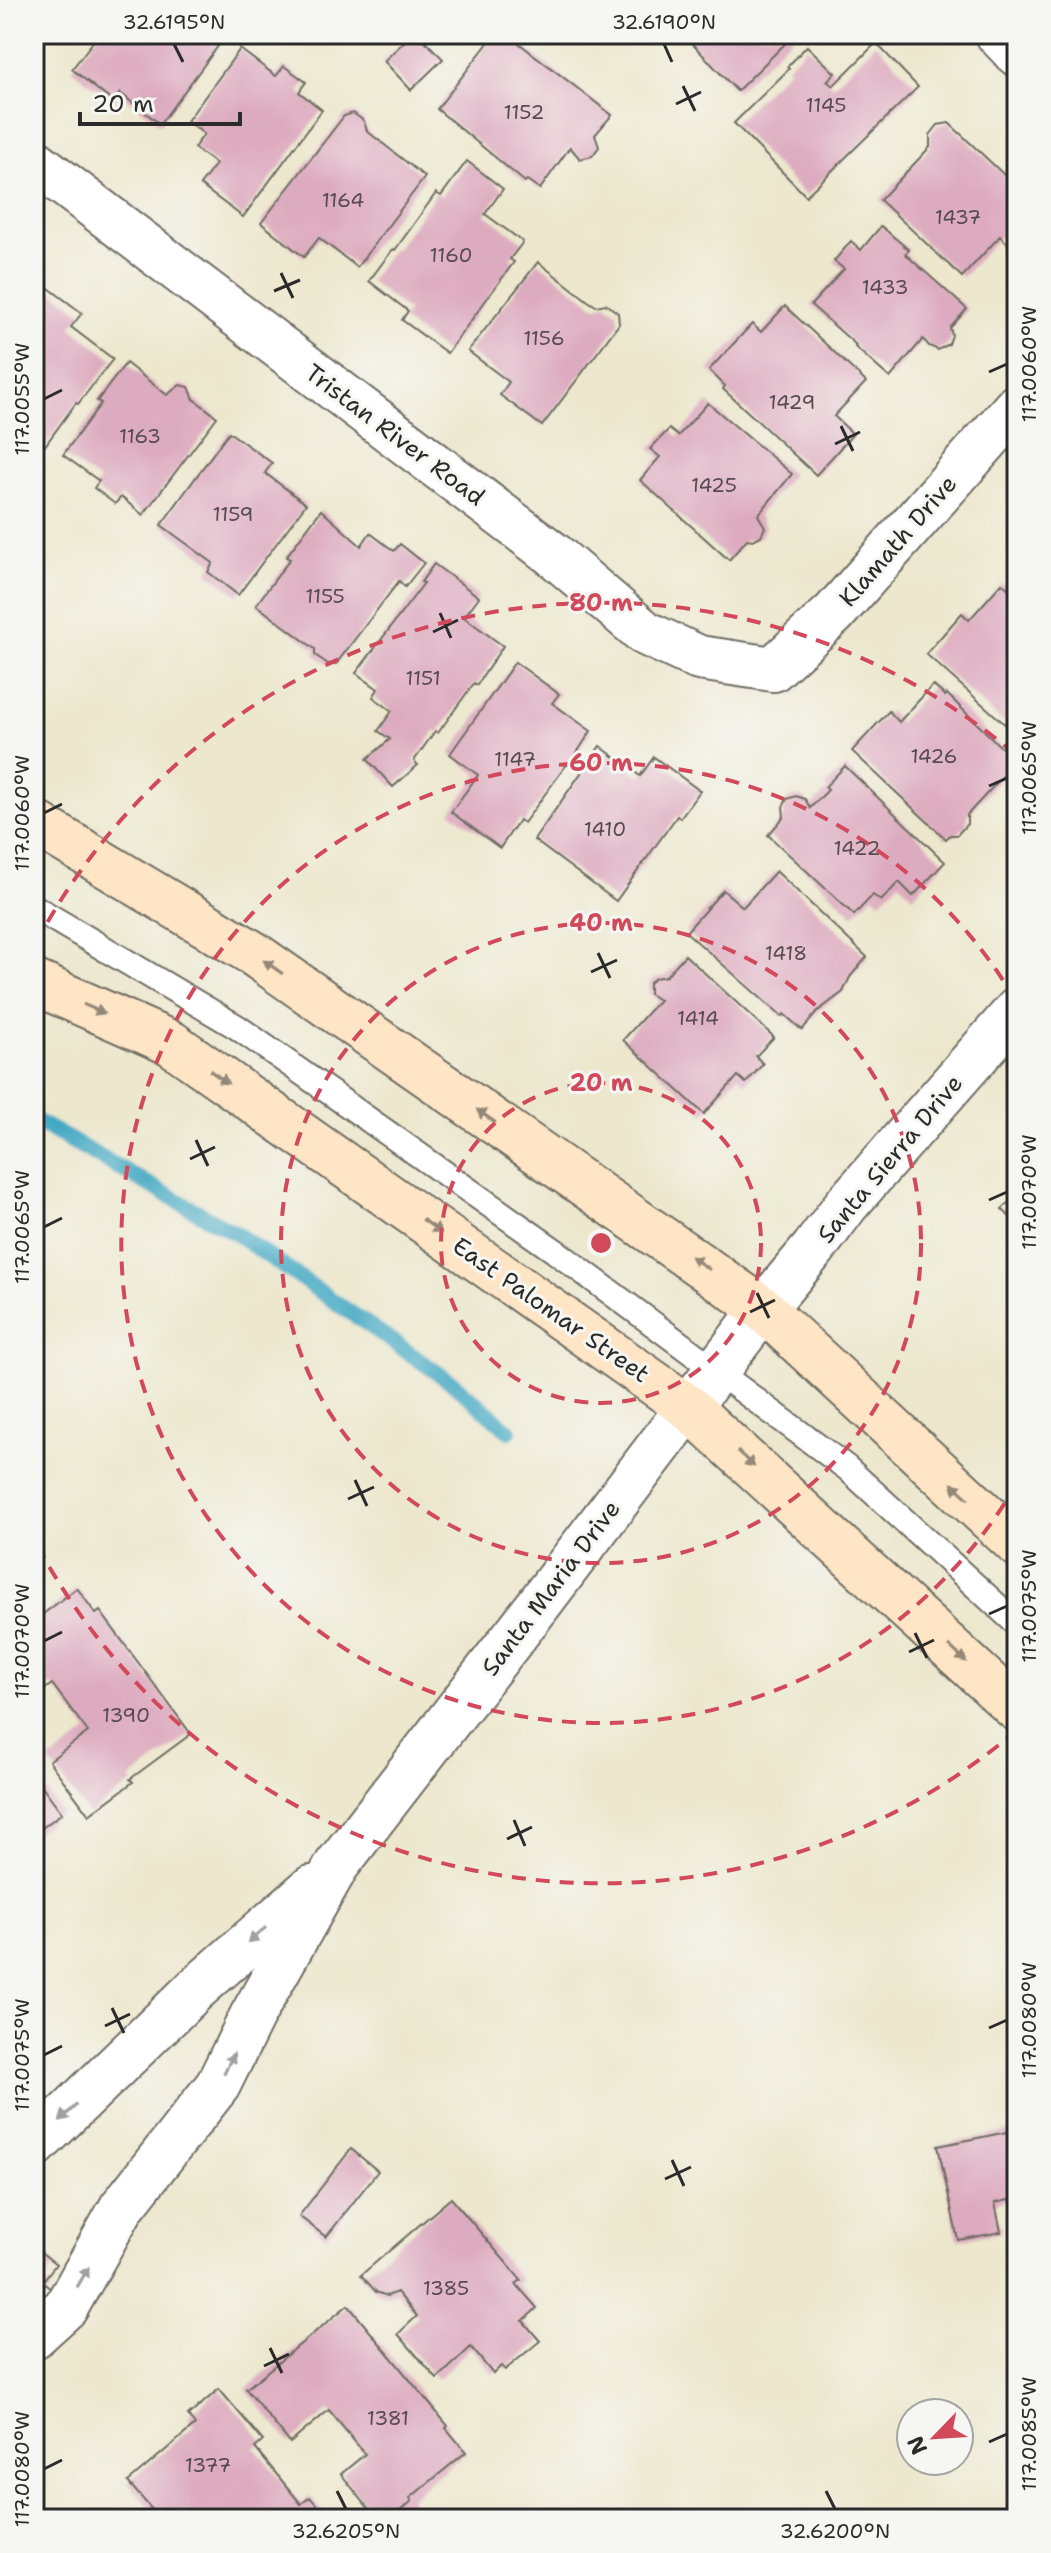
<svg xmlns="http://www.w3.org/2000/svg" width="1051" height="2553" font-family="'Shantell Sans',sans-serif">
  <rect width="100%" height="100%" fill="#f6f6f2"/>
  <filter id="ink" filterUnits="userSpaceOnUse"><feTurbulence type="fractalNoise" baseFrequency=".0125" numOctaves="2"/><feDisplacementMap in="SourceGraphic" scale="16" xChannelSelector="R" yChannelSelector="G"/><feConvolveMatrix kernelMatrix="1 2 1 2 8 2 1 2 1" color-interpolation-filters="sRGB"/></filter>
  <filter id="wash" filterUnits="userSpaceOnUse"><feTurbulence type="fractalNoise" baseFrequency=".006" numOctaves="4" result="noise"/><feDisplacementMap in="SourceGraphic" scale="32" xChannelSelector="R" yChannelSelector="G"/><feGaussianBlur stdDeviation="1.8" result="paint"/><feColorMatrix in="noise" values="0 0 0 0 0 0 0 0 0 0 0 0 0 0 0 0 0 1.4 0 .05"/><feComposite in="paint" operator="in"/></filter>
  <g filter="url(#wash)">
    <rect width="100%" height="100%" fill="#ece7cd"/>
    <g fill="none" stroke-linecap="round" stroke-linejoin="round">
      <path stroke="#43a8c3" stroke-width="16" d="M34,1120L235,1233L454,1384L509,1431"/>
    </g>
    <g id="blocks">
      <g fill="#ddabbf">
        <path d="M99,34H227L160,124L120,93L113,102L72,69Z"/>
        <path d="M412,34H418L443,59L411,90L384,61Z"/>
        <path d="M495,34H507L612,115L595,135L599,147L592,156L580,159L570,147L540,189L527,180L525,182L437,109Z"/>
        <path d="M683,34H795L737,91Z"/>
        <path d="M876,43L918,87L806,196L734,123L789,69L787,67L807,46L835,73L827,81L833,86Z"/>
        <path d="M240,49L276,76L284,66L306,82L299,92L322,110L243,217L200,185L216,164L194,148L204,134L187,121Z"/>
        <path d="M353,113L364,121L367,131L425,177L357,267L319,238L304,257L261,223L344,116Z"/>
        <path d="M949,123L1017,187V235L1008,244L1000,236L962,277L880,200L930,147V135L938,125Z"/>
        <path d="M467,161L503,189L485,214L523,242L510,259L514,262L447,353L402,320L408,311L369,281L393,249L395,250L436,193L441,196Z"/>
        <path d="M881,226L909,250L905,254L967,309L950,328L952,335L949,344L938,350L929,346L923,339L890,378L855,347L856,345L811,305L844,269L834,261L851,241L861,250Z"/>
        <path d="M538,262L588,301L596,306L606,304L618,313L619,324L542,426L500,395L509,382L468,351Z"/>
        <path d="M38,280L82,313L71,327L113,359L78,404L76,403L44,447L34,439V285Z"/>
        <path d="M785,306L866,382L834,416L853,434L816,475L723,389L725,386L709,370L752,324L761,332Z"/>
        <path d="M126,363L167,395L180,385L189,387L194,399L217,417L143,515L121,497L115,504L94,488L99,481L63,455L101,403L97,401Z"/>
        <path d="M708,403L792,474L758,515L765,527L761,536L753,540L747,539L729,560L640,480L660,457L650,449L669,429L678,436Z"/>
        <path d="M229,432L272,463L265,473L306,504L238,595L208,572L213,563L161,525Z"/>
        <path d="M321,510L361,546L370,533L394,551L400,544L424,563L405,587L399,581L336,664H328L315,655V649L256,605L290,559L286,557Z"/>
        <path d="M434,564L479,597L464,617L503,646L477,685L474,683L438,733L435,731L414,761L418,765L393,787L367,759L390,739L378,731L392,711L373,697L378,689L356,673L424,583L421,582Z"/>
        <path d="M1002,583L1017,596V735L926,654L962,613L969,620Z"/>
        <path d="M515,662L559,694L552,703L591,731L569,765L567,764L524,823L519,820L500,848L451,812L478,775L450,754Z"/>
        <path d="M933,685L945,696L947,694L1016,762L967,815V824L957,835H950L946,839L852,751L889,711L899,722Z"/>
        <path d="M600,746L640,776L654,757L700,791L680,818L677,816L616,901L534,840Z"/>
        <path d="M845,766L945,862L913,896L899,882L881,901L873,895L854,915L768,835L784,817L783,807L787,799L796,796L805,799L810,808L828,790L825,787Z"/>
        <path d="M776,871L867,957L850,977L843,992L818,1011L802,1030L784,1014L782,1017L686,932L723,890L743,907Z"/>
        <path d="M685,955L774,1037L756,1056L763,1064L746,1083L738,1076L704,1114L623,1040L659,1000L649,994V983L655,978L666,976Z"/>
        <path d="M1013,1199L1017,1202V1224L1002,1209Z"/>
        <path d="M77,1588L96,1614L100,1611L191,1734L130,1779L133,1782L89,1815L49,1761L88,1732L52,1684L34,1697V1621Z"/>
        <path d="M34,1775L62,1813L34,1834Z"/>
        <path d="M1017,2130V2198L995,2203L1001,2232L958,2240L938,2146Z"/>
        <path d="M351,2149L378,2171L326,2237L299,2216Z"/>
        <path d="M451,2198L521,2280L516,2284L537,2308L523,2321L540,2341L505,2370L501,2366L493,2374L471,2347L437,2379L398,2334L417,2316L397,2292L387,2296L376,2292L361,2275Z"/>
        <path d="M34,2247L56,2264L42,2282L51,2289L34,2312Z"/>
        <path d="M348,2305L448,2426L446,2428L466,2452L410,2498L412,2501L390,2519H377L341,2474L365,2454L329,2410L290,2443L246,2389Z"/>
        <path d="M219,2389L263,2441L255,2448L301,2504L310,2497L329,2519H160L128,2482L195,2425L188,2416Z"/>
      </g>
    </g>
  </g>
  <g filter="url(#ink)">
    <use href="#blocks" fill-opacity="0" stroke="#6f6d64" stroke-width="2"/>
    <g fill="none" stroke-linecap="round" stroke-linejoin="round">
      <defs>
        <path id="service" d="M34,907L237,1027L555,1251L847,1468L1017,1624"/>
        <g id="minor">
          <path d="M998,34L1017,54"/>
          <path d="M34,161L554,555L645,633L699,658L773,669L834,613L1017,406"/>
          <path d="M34,2146L196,1989L311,1888"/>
          <path d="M34,2336L66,2307L122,2207L218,2085L252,2016L337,1865L536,1608L763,1309L814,1248L846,1205L1017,1010"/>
        </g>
        <g id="secondary">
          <path d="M34,822L251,952L763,1309L1017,1544"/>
          <path d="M34,982L171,1043L688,1407L1017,1709"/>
        </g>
      </defs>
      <use href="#service" stroke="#6f6d64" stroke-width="28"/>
      <use href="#minor" stroke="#6f6d64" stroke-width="48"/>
      <use href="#secondary" stroke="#6f6d64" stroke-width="48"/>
      <use href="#service" stroke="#fff" stroke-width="24"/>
      <use href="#minor" stroke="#fff" stroke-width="44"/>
      <use href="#secondary" stroke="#fde5c5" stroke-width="44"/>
    </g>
    <defs><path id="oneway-solid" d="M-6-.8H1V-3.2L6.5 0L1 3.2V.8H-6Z" transform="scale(2)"/></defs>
    <g fill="#948878">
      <use href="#oneway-solid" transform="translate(273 967) rotate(-145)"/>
      <use href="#oneway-solid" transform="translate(94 1009) rotate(24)"/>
      <use href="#oneway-solid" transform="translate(219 1077) rotate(35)"/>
      <use href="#oneway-solid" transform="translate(486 1116) rotate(-145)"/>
      <use href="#oneway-solid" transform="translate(432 1226) rotate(35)"/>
      <use href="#oneway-solid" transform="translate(700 1263) rotate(-145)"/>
      <use href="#oneway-solid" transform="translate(746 1459) rotate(43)"/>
      <use href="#oneway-solid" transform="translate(960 1491) rotate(-137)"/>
      <use href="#oneway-solid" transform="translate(958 1654) rotate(43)"/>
    </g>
    <g fill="#a0a0a0">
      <use href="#oneway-solid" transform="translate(257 1935) rotate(139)"/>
      <use href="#oneway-solid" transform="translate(229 2063) rotate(-64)"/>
      <use href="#oneway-solid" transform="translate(68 2113) rotate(136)"/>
      <use href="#oneway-solid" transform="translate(83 2277) rotate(-60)"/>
    </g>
  </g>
  <path fill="none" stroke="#2b2b2b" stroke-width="3" d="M174,44L183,62M664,44L672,62M683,86L695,111M676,104L701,92M281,273L293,298M274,291L300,280M989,372L1007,364M44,399L62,390M841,426L853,451M835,444L860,432M440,613L451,638M433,632L458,620M989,786L1007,778M44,813L62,804M598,953L610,978M591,972L617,960M196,1140L208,1166M190,1159L215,1147M989,1200L1007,1192M44,1227L62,1218M757,1293L769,1318M750,1312L775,1300M355,1480L367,1506M348,1499L374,1487M989,1614L1007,1606M915,1633L927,1658M44,1641L62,1632M909,1652L934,1640M514,1820L525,1846M507,1839L532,1827M112,2008L124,2033M105,2026L130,2014M989,2028L1007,2020M44,2055L62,2046M672,2160L684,2186M665,2179L691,2167M270,2348L282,2373M264,2366L289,2354M989,2442L1007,2434M44,2469L62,2460M337,2491L346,2509M826,2491L835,2509"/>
  <g fill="none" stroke="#d1495b" stroke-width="4" stroke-dasharray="14 10">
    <circle cx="601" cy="1243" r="160"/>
    <circle cx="601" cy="1243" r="320"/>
    <path d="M1017 1483A480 480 0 1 1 1017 1003"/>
    <path d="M1017 1730A640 640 0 0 1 36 1543M36 943A640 640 0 0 1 1017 756"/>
  </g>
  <g text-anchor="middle" stroke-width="6" stroke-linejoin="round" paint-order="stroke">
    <g font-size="20" fill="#584b50">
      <text x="826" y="112">1145</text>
      <text x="524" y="119">1152</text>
      <text x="343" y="207">1164</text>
      <text x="958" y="224">1437</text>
      <text x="451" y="262">1160</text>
      <text x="885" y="294">1433</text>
      <text x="544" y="345">1156</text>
      <text x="792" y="409">1429</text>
      <text x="140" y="443">1163</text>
      <text x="714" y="492">1425</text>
      <text x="233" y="521">1159</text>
      <text x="325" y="603">1155</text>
      <text x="423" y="685">1151</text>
      <text x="934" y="763">1426</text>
      <text x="515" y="766">1147</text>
      <text x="605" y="836">1410</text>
      <text x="857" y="855">1422</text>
      <text x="786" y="960">1418</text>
      <text x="698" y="1025">1414</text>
      <text x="126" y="1722">1390</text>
      <text x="446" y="2295">1385</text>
      <text x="388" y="2425">1381</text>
      <text x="208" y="2472">1377</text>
    </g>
    <g font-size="24" fill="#2b2b2b" stroke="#f6f6f2">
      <text transform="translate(395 435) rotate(37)" y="8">Tristan River Road</text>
      <text transform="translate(898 541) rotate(-49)" y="8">Klamath Drive</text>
      <text transform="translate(890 1159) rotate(-50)" y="8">Santa Sierra Drive</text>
      <text transform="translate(551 1310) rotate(35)" y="8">East Palomar Street</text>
      <text transform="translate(551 1588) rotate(-53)" y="8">Santa Maria Drive</text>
    </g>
  </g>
  <circle cx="601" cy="1243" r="12" fill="#d1495b" stroke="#f6f6f2" stroke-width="4"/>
  <g font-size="24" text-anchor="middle" font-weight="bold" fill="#d1495b" stroke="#f6f6f2" stroke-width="6" stroke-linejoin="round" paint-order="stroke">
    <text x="601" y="611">80 m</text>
    <text x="601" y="771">60 m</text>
    <text x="601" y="931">40 m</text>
    <text x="601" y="1091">20 m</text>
  </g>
  <rect width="1051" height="2553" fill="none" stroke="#f6f6f2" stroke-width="88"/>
  <g transform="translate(935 2437) rotate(245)"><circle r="38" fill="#f6f6f2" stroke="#a5a5a2" stroke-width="2"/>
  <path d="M0-6L14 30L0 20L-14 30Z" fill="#d1495b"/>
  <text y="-12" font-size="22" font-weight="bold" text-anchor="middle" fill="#2b2b2b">N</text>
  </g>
  <path d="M80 112v12h160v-12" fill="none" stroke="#2b2b2b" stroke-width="4"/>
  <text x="92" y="112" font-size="24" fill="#2b2b2b" stroke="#f6f6f2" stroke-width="6" paint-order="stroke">20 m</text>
  <rect x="44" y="44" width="963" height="2465" fill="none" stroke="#2b2b2b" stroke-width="3"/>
  <g font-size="20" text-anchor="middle" fill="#2b2b2b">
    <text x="174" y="29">32.6195°N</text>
    <text x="664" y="29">32.6190°N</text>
    <text transform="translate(1029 364) rotate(-90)" y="7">117.0060°W</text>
    <text transform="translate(22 399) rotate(-90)" y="7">117.0055°W</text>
    <text transform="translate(1029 778) rotate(-90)" y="7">117.0065°W</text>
    <text transform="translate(22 813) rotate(-90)" y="7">117.0060°W</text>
    <text transform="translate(1029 1192) rotate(-90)" y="7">117.0070°W</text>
    <text transform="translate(22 1227) rotate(-90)" y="7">117.0065°W</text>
    <text transform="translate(1029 1606) rotate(-90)" y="7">117.0075°W</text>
    <text transform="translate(22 1641) rotate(-90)" y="7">117.0070°W</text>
    <text transform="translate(1029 2020) rotate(-90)" y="7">117.0080°W</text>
    <text transform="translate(22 2055) rotate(-90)" y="7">117.0075°W</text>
    <text transform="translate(1029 2434) rotate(-90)" y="7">117.0085°W</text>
    <text transform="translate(22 2469) rotate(-90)" y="7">117.0080°W</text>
    <text x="346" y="2538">32.6205°N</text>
    <text x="835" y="2538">32.6200°N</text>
  </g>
</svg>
